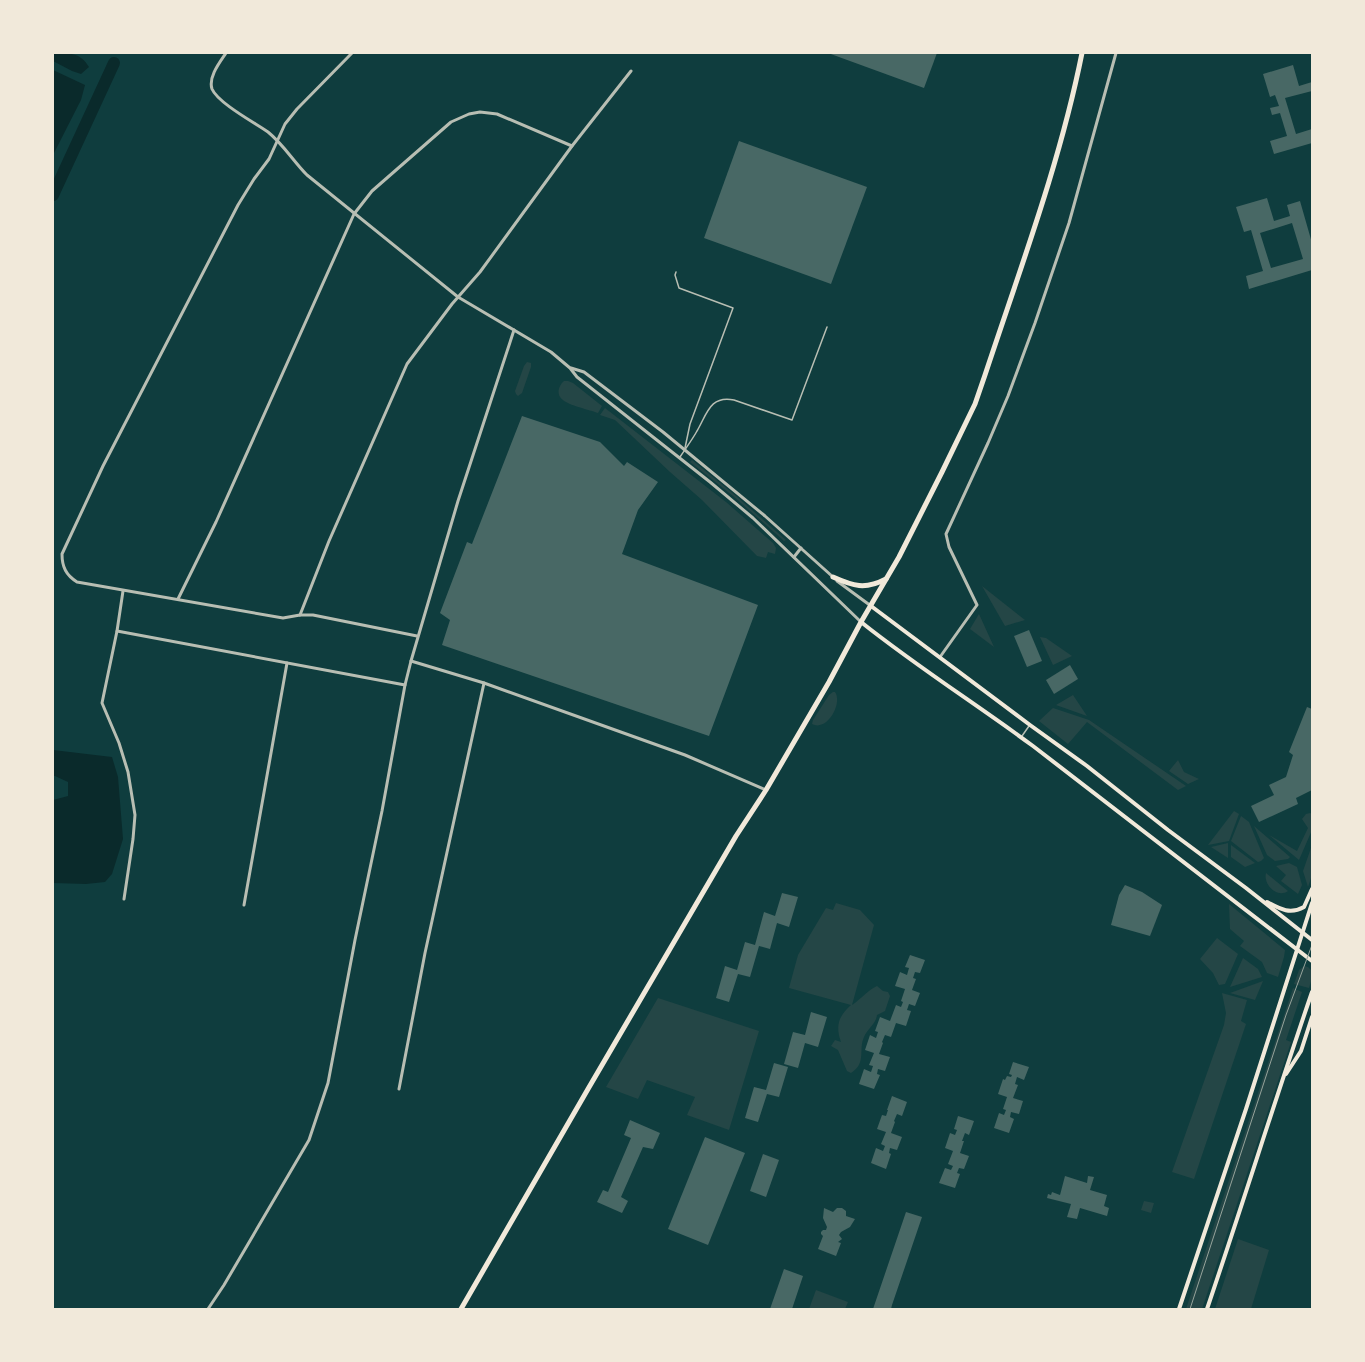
<svg xmlns="http://www.w3.org/2000/svg" width="1365" height="1362" font-family="'PT Sans',sans-serif">
  <rect width="100%" height="100%" fill="#0f3d3e"/>
  <g fill="#244646">
    <path d="M527,362L531,363V367L522,393L518,396L516,394L515,391L524,366Z"/>
    <path d="M564,381H568L573,383L602,406L598,413C590,410 568,405 563,400C556,395 558,386 564,381Z"/>
    <path d="M605,408L726,502L773,543L776,548L775,554L768,552L766,558L757,556L702,500L670,472L615,420L600,415Z"/>
    <path d="M692,460L735,495L786,540L784,541L733,496L690,462Z"/>
    <path d="M982,586L1025,620L1005,626Z"/>
    <path d="M979,614L994,647L970,629Z"/>
    <path d="M1040,637L1046,638L1072,656L1053,665Z"/>
    <path d="M833,692H835C843,703 827,732 812,724L813,720L829,695Z"/>
    <path d="M1073,695L1087,716L1056,705Z"/>
    <path d="M1053,708L1089,720L1186,786L1178,790L1087,722L1068,744L1039,721Z"/>
    <path d="M1178,760L1184,772L1199,779L1188,784L1169,771Z"/>
    <path d="M1234,811L1239,814L1229,841L1208,845Z"/>
    <path d="M1310,813L1312,814V830L1299,860L1269,835L1297,851L1308,828L1302,819L1306,814Z"/>
    <path d="M1241,816L1249,822L1264,858L1261,861L1258,862L1231,841Z"/>
    <path d="M1254,826L1290,857L1288,859L1275,861L1267,855Z"/>
    <path d="M1228,843V858L1211,847Z"/>
    <path d="M1231,845L1255,863L1245,867L1231,857Z"/>
    <path d="M1312,845V875L1308,887L1303,871Z"/>
    <path d="M1289,863L1297,867L1302,885L1298,894L1281,881L1286,875L1276,866Z"/>
    <path d="M1266,873L1288,891C1277,899 1263,884 1266,873Z"/>
    <path d="M836,903L860,910L874,925L852,1005C861,999 868,990 877,986L883,991L888,992L890,996L885,1011L877,1015C876,1024 867,1029 864,1037C858,1050 867,1063 851,1073L847,1071L838,1050L831,1046L835,1040L841,1042C835,1025 839,1016 851,1005L789,988L798,955L826,908L833,910Z"/>
    <path d="M1229,904L1285,950L1284,957L1278,977L1267,973L1262,962L1240,946L1244,941L1230,929Z"/>
    <path d="M1217,938L1238,954L1225,984L1219,985L1213,973L1200,959Z"/>
    <path d="M1243,958L1258,969L1262,977L1230,987Z"/>
    <path d="M1304,966L1308,967L1312,971V978L1309,988L1294,984L1299,970Z"/>
    <path d="M1263,981L1255,1000L1230,993Z"/>
    <path d="M1293,988L1302,992L1286,1040L1291,1042L1202,1309H1186Z"/>
    <path d="M1222,993L1247,1000L1241,1021L1246,1024L1194,1179L1172,1172L1224,1025L1226,1013Z"/>
    <path d="M658,998L759,1031L729,1130L687,1115L695,1097L647,1080L638,1099L606,1087Z"/>
    <path d="M1144,1201L1154,1203L1151,1213L1141,1210Z"/>
    <path d="M1238,1239L1269,1250L1251,1309H1215Z"/>
    <path d="M816,1290L848,1302L845,1309H809Z"/>
  </g>
  <g fill="#0a2a2b">
    <path d="M53,53C69,53 80,52 89,67L81,74L72,71L53,61Z"/>
    <path d="M53,70L85,85L81,100L53,155Z"/>
    <path d="M53,750L112,757L118,777L123,839L112,874L105,882L86,884L53,883V800L68,796V782L55,776H53Z"/>
  </g>
  <g fill="none" stroke-linecap="round" stroke-linejoin="round">
    <path stroke="#0a2a2b" stroke-width="12" d="M53,195L114,63"/>
  </g>
  <g fill="#486865" fill-rule="evenodd">
    <path d="M828,53H937L924,88Z"/>
    <path d="M1293,65L1299,86L1312,82V91L1285,98L1296,134L1312,129V143L1274,154L1270,141L1287,136L1280,113L1272,115L1270,108L1279,106L1275,95L1270,97L1263,74Z"/>
    <path d="M739,141L867,187L831,284L704,238Z"/>
    <path d="M1267,198L1274,221L1290,216L1287,205L1300,201L1312,243V270L1249,289L1246,276L1263,271L1251,230L1244,232L1236,207ZM1292,223L1303,259L1271,268L1260,233Z"/>
    <path d="M522,416L600,442L624,466L627,462L658,482L638,510L622,554L758,605L709,736L442,645L450,620L440,613L467,542L472,544Z"/>
    <path d="M1029,630L1042,661L1027,667L1014,636Z"/>
    <path d="M1070,665L1078,679L1054,694L1046,680Z"/>
    <path d="M1307,707L1312,709V790L1296,798L1298,804L1259,822L1251,806L1274,795L1269,785L1286,777L1293,755L1289,752Z"/>
    <path d="M1125,885L1142,892L1162,905L1150,936L1111,925L1119,895Z"/>
    <path d="M782,893L798,897L789,927L777,923L770,949L759,946L750,977L738,974L729,1002L716,998L725,966L737,970L745,942L755,945L764,912L775,916Z"/>
    <path d="M910,955L925,960L920,973L915,972L913,978L916,979L912,990L920,993L915,1006L909,1004L907,1010L911,1011L906,1026L896,1023L891,1037L885,1035L882,1042L883,1043L879,1054L890,1057L885,1071L878,1069L877,1074L880,1075L874,1089L859,1084L864,1069L871,1072L873,1066L869,1065L874,1053L865,1050L870,1035L876,1038L878,1032L875,1031L880,1017L890,1021L896,1005L901,1007L903,1002L901,1001L905,989L895,986L900,972L907,975L909,968L905,967Z"/>
    <path d="M811,1012L827,1017L818,1047L805,1043L798,1068L784,1064L793,1032L805,1035Z"/>
    <path d="M1013,1062L1029,1067L1024,1080L1017,1077L1015,1084L1018,1085L1013,1098L1023,1101L1019,1114L1011,1112L1010,1117L1014,1119L1009,1133L994,1128L999,1113L1004,1115L1006,1110L1003,1109L1007,1097L998,1094L1003,1079L1005,1080L1007,1076L1011,1077L1012,1075L1009,1074Z"/>
    <path d="M774,1063L788,1067L779,1097L767,1094L758,1122L745,1118L754,1087L766,1090Z"/>
    <path d="M892,1096L907,1102L902,1116L897,1114L894,1121L895,1122L891,1133L902,1137L897,1150L890,1148L889,1153L891,1154L886,1169L871,1163L876,1148L883,1151L885,1146L881,1144L886,1132L877,1129L882,1115L886,1116L888,1110H887Z"/>
    <path d="M958,1116L974,1121L969,1135L965,1133L962,1141H964L960,1153L969,1156L964,1169L959,1168L957,1173L960,1174L955,1188L939,1183L945,1168L951,1170L953,1166L948,1164L953,1151L945,1148L950,1133L955,1135L957,1130L954,1129Z"/>
    <path d="M630,1120L660,1133L653,1149L643,1147L621,1197L628,1201L622,1213L597,1202L603,1190L608,1192L631,1138L624,1135Z"/>
    <path d="M705,1137L745,1153L708,1245L668,1229Z"/>
    <path d="M763,1154L779,1160L766,1197L750,1191Z"/>
    <path d="M1065,1176L1087,1183L1088,1176L1094,1177L1090,1190L1107,1195L1104,1206L1109,1208L1107,1216L1080,1208L1077,1219L1067,1217L1071,1204L1047,1198L1048,1194L1051,1195L1052,1192L1060,1195Z"/>
    <path d="M824,1208L833,1212L837,1208H842L846,1211V1216L855,1219L850,1227L841,1232L839,1235L842,1239L838,1242L841,1243L836,1256L818,1249L823,1236L821,1234V1232L823,1230H826L827,1227L823,1218Z"/>
    <path d="M906,1212L922,1217L892,1305L891,1309H873Z"/>
    <path d="M784,1269L803,1276L792,1309H770Z"/>
  </g>
  <g fill="none" stroke-linecap="round" stroke-linejoin="round">
    <g stroke="#b8beb3" stroke-width="1.5">
      <path d="M676,272L675,275L679,288L733,308L690,424L685,448"/>
      <path d="M680,457C686,448 692,440 697,431C707,414 710,395 734,400L792,420L827,327"/>
      <path d="M1022,736L1029,726"/>
    </g>
    <g stroke="#b8beb3" stroke-width="3">
      <path d="M226,53C220,62 208,77 212,89C218,103 255,123 268,132C283,144 294,162 307,175L458,297L551,352L570,368L577,377L710,482L753,518L861,622"/>
      <path d="M352,53L297,109L285,124L269,159L254,179L238,205L103,466L62,554C62,567 66,575 77,582L283,618L300,615H313L417,636"/>
      <path d="M571,368L584,372L663,432L765,516L833,577"/>
      <path d="M794,557L801,548"/>
      <path d="M837,581L871,606"/>
      <path d="M123,591L117,631L102,703L119,743L128,772L135,815L133,839L124,899"/>
      <path d="M178,599L216,522L354,214L372,191L451,122L469,114L480,112L497,114L572,146"/>
      <path d="M300,615L329,541L407,364L452,304L480,272L572,146L631,71"/>
      <path d="M117,631L405,685"/>
      <path d="M940,657L977,605L949,547L946,534L988,443L1008,396L1035,323L1069,223L1116,53"/>
      <path d="M411,661L484,683L685,755L766,790"/>
      <path d="M244,905L287,663"/>
      <path d="M399,1089L425,953L484,683"/>
      <path d="M208,1309L224,1285L309,1140L328,1083L355,940L382,811L405,685L411,661L458,501L514,330"/>
    </g>
    <g stroke="#f1e9da" stroke-width="4">
      <path d="M871,606L1030,725L1087,766L1168,830L1246,888L1312,940"/>
      <path d="M861,622C916,666 976,704 1033,746L1312,961"/>
      <path d="M1267,902C1280,909 1290,915 1304,907L1312,889"/>
      <path d="M1286,1074L1301,1051L1312,1017"/>
      <path d="M1179,1309L1246,1109L1312,903"/>
      <path d="M1207,1309C1243,1203 1276,1097 1312,992"/>
    </g>
    <g stroke="#f1e9da" stroke-width="5">
      <path d="M833,577C853,586 865,590 886,579"/>
      <path d="M461,1309L588,1089L736,836L766,790L829,682L861,622L899,557L942,472L975,404L985,375C1020,269 1060,163 1082,53"/>
    </g>
    <path stroke="#97a49c" stroke-width="1" d="M1190,1309L1286,1015L1312,945"/>
  </g>
  <rect width="1365" height="1362" fill="none" stroke="#f1e9da" stroke-width="108"/>
</svg>
